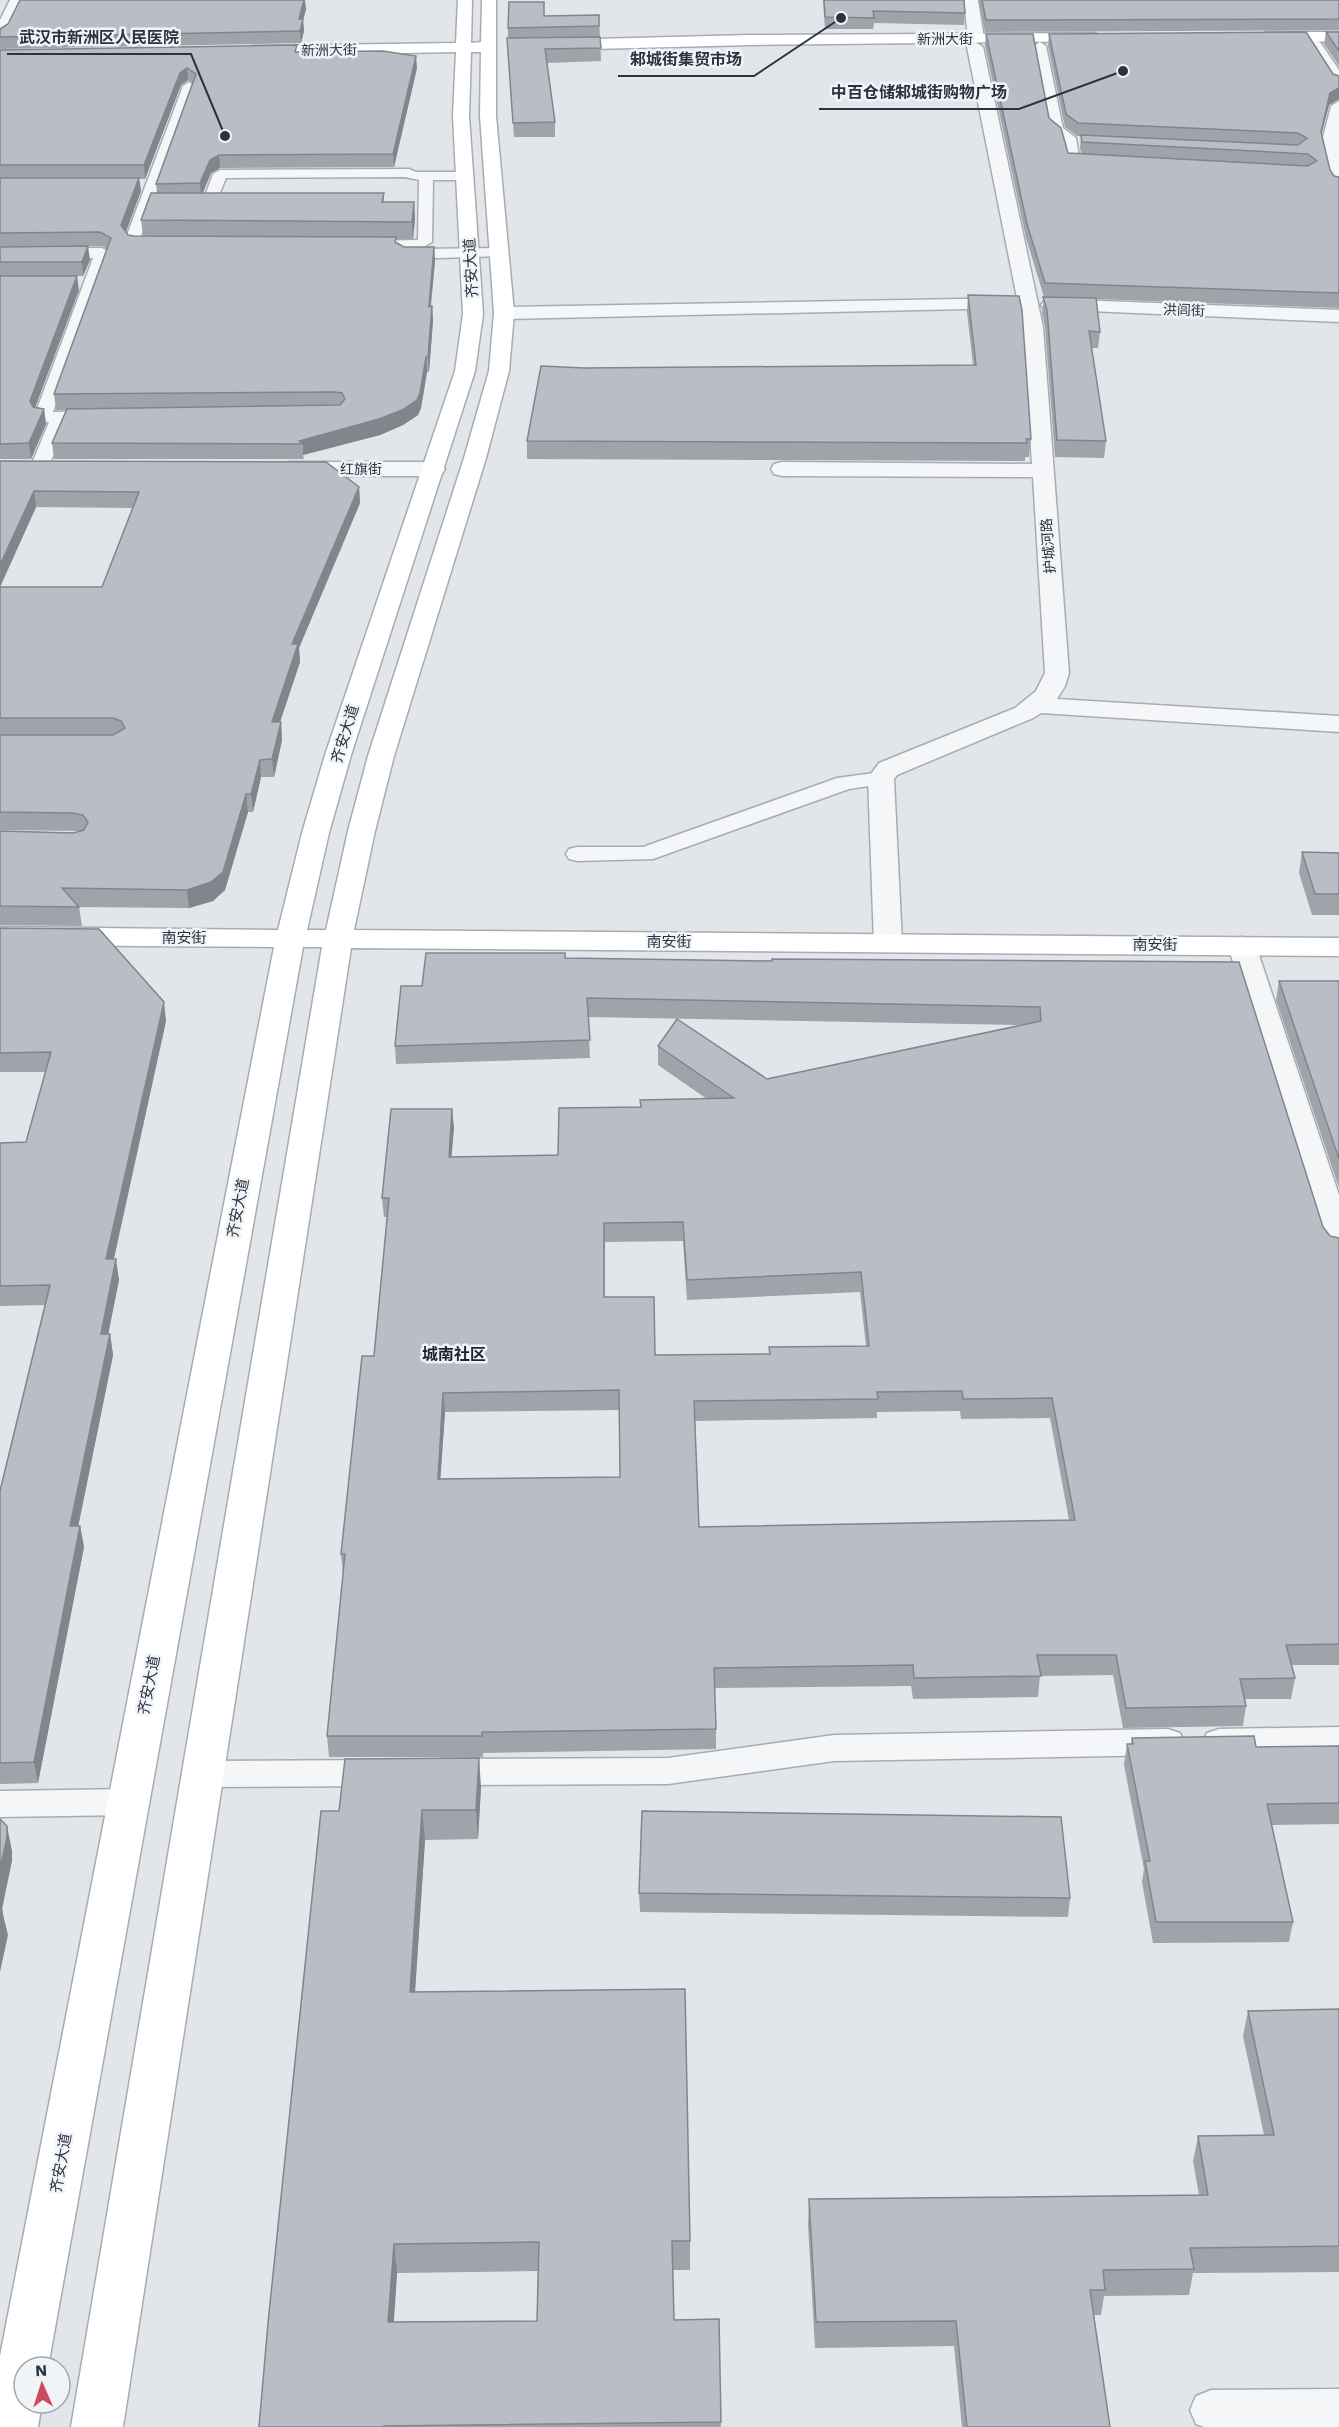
<svg xmlns="http://www.w3.org/2000/svg" width="1339" height="2427" font-family="'Work Sans','Noto Sans SC',sans-serif">
  <rect width="100%" height="100%" fill="#e2e5ea"/>
  <g fill="none" stroke-linecap="round" stroke-linejoin="round">
    <defs>
      <g id="lane">
        <path d="M1040,42L1046,46L1063,128L1076,138L1079,157L1108,159L1110,162L1108,165H1073L1066,161L1062,140L1050,130L1034,46Z"/>
        <path d="M189,82L195,86L140,239L163,241L170,245L163,249L131,247L125,240L183,86Z"/>
        <path d="M409,169L416,172H465L472,176L465,180H433L432,242L420,249L500,248L508,253L505,256L405,259L397,254L405,249L358,248L356,245L358,242L363,241L418,240L419,180L405,177L226,178L214,207H204L202,204L213,174L220,170Z"/>
        <path d="M102,248L110,253L53,412L99,411L105,412L108,416L105,420L67,422L48,468L45,472H33L30,468L49,422L37,421L34,417L93,258L0,259V249Z"/>
        <path d="M881,772L889,773L892,778L889,783L849,789L653,859L577,861L569,859L566,854L569,849L577,847H643L837,778Z"/>
        <path d="M1339,1727V1753L1219,1755L1207,1751L1202,1742L1207,1733L1219,1729Z"/>
        <path d="M1168,1729L1180,1733L1185,1742L1180,1751L1168,1755L834,1761L668,1784L443,1785L431,1781L426,1772L431,1763L443,1759L668,1758L834,1735Z"/>
        <path d="M381,1760L393,1764L398,1773L393,1782L381,1786L202,1787L190,1783L185,1774L190,1765L202,1761Z"/>
        <path d="M128,1789L140,1793L145,1802L140,1811L128,1815L0,1817V1791Z"/>
        <path d="M1339,2389V2427H1204L1196,2424L1190,2410L1196,2396L1211,2390Z"/>
      </g>
      <g id="street">
        <path d="M10,0H24L8,35L0,40V20Z"/>
        <path d="M964,0H978L984,38L981,41H971L968,38Z"/>
        <path d="M1315,40L1320,42L1339,70V87L1333,85L1307,45Z"/>
        <path d="M975,42L983,47L1043,327L1069,673L1065,686L1057,699L1339,716V732L1041,713L1033,718L897,775L894,779L902,943L898,949L888,952L878,949L874,943L868,778L879,763L1015,708L1036,691L1045,673L1033,477L782,476L774,474L771,469L774,464L782,462L1032,464L1023,327L1019,306L1012,308L504,319L497,317L494,313L497,309L504,307L1017,298L967,47Z"/>
        <path d="M1339,101V188L1333,187L1330,183L1321,145L1331,106Z"/>
        <path d="M1051,299L1339,310V322L1044,309L1041,305L1044,301Z"/>
        <path d="M290,462H434L442,464L445,469L442,474L434,476H290L282,474L279,469L282,464Z"/>
        <path d="M1242,937L1252,940L1256,946L1339,1195V1256L1327,1253L1322,1246L1228,946L1232,940Z"/>
      </g>
      <g id="secondary">
        <path d="M458,0H472L471,43L481,42L482,0H496V116L514,313L509,371L486,458L394,756L375,831L354,930L1339,938V956L351,948L123,2427H71L322,947H303L48,2367H24V2403H42L38,2427H0V2356L274,947L0,945V927L278,930L302,833L325,755L455,371L463,314L453,116L456,52L252,56L244,51L252,46L456,43ZM471,52H481L480,116L494,313L489,371L464,458L368,756L348,831L326,930H307L329,833L351,755L475,371L483,314L469,116Z"/>
        <path d="M1266,32H1339V42L1261,40L1258,37Z"/>
        <path d="M1094,33L1099,35L1102,38L1099,41L750,45L555,50L547,45L555,40L750,35Z"/>
      </g>
    </defs>
    <use href="#lane" stroke="#a7acb4" stroke-width="3"/>
    <use href="#street" stroke="#a7acb4" stroke-width="3"/>
    <use href="#secondary" stroke="#a7acb4" stroke-width="3"/>
    <use href="#lane" fill="#f4f6f8" fill-rule="evenodd"/>
    <use href="#street" fill="#f4f6f8" fill-rule="evenodd"/>
    <use href="#secondary" fill="#fff" fill-rule="evenodd"/>
  </g>
  <g fill="#9fa3aa" fill-rule="evenodd">
    <path d="M823,0H964L965,13L964,25L874,23L873,29H825Z"/>
    <path d="M978,0H1339V30L985,32Z"/>
    <path d="M306,9L303,20L304,31L301,43L0,49V29Z"/>
    <path d="M599,15L601,61L547,63L555,122V137H514L508,52V28L544,16Z"/>
    <path d="M1326,32H1339V66L1324,44Z"/>
    <path d="M986,34L1049,118L1068,153H1081L1080,148L1081,136H1077L1065,127L1048,46L1049,34L1333,74L1339,76V99L1329,105L1321,135L1330,170L1334,176L1339,177V308L1096,299L1100,332L1098,348H1091L1106,441L1104,458L1055,457L1045,327L1042,313L1044,297L1026,238L985,46Z"/>
    <path d="M0,50L298,52L417,68L394,167L220,168L211,173L203,193H384V202H414L415,219L413,239H396V243L404,247H434L435,261L431,306H432L433,321L429,372H427L421,408L418,415L403,425L380,435L303,455L304,459H54L52,443L66,410H56L54,394L107,249L102,246L0,247ZM188,80L193,84L156,184L157,193L141,220L143,236H134L128,235L126,232L141,191L139,179H145L181,85Z"/>
    <path d="M0,247L90,260L83,276H51L79,290L35,407L44,409L46,424L31,459H0Z"/>
    <path d="M968,295L1031,439L1029,457H1025V461L527,459V441L584,368L973,365L967,312Z"/>
    <path d="M0,461L359,487L360,503L299,648L300,662L280,722H281L282,740L274,777H261L253,812H248L225,890L213,901L189,908L79,907L82,926L0,925V831L73,833L79,831L0,830ZM36,507L133,508L102,587H0Z"/>
    <path d="M1302,852L1339,853V915H1312L1299,873Z"/>
    <path d="M0,928L166,1021L114,1259L119,1280L108,1334H110L113,1355L78,1526H80L84,1547L38,1783L0,1784V1491L45,1305L0,1306V1143L26,1142L46,1072H0Z"/>
    <path d="M565,958L772,961L1239,962L1323,1227L1330,1236L1339,1238V1665H1291L1295,1678L1291,1699H1245L1246,1706L1243,1726L1123,1728L1113,1675L1040,1676L1038,1697L913,1699L911,1686L714,1688L716,1729V1749L483,1753V1757H329L327,1736L343,1574L341,1554L374,1356L387,1217H384L382,1198L454,1127L451,1157L558,1155L640,1107V1100L707,1099L658,1065V1046L767,1079L1023,1025L588,1017L590,1058L396,1064L395,1046L422,986ZM683,1241L687,1300L860,1292L866,1346L769,1347V1354L655,1355L605,1297V1242ZM619,1410L620,1477L440,1479L445,1412ZM960,1411L961,1419L1050,1418L1069,1520L699,1527L695,1421L877,1418V1412Z"/>
    <path d="M1279,981H1339V1188L1276,1000Z"/>
    <path d="M1132,1738L1256,1747L1339,1746V1824L1272,1825L1293,1922L1289,1942L1153,1943L1142,1882L1144,1869L1124,1765L1127,1744H1131Z"/>
    <path d="M481,1787L478,1839L425,1840L415,1992L690,2241V2270H673L674,2320L719,2319L721,2427H259L339,1811ZM538,2271L537,2321L393,2322L397,2273Z"/>
    <path d="M639,1893L1070,1898L1068,1917L640,1912Z"/>
    <path d="M1339,2009V2272L1193,2273L1189,2295L1104,2296L1101,2315H1094L1110,2427H962L954,2346L815,2348L808,2225L809,2199L1199,2195L1193,2161L1198,2136L1264,2135L1243,2036L1248,2011Z"/>
  </g>
  <g fill="#82858b">
    <path d="M304,0H305L306,9L303,20L304,31L301,43L299,19Z"/>
    <path d="M416,56L417,68L394,167L393,154Z"/>
    <path d="M187,68L188,80L181,85L145,179L144,165L180,73Z"/>
    <path d="M1339,88V99L1329,105L1319,144L1321,132L1330,93Z"/>
    <path d="M219,155L220,168L211,173L201,197L200,183L210,160Z"/>
    <path d="M139,178L141,191L123,239L121,225Z"/>
    <path d="M414,202L415,219L413,239L412,222Z"/>
    <path d="M88,246L90,260L83,276L82,262Z"/>
    <path d="M434,247L435,261L429,321V307Z"/>
    <path d="M77,276L79,290L32,416L30,401Z"/>
    <path d="M432,306L433,321L429,372L428,357Z"/>
    <path d="M426,357L427,372L421,408L418,415L403,425L380,435L303,455V444L299,441Z"/>
    <path d="M44,409L46,424L31,459L29,443Z"/>
    <path d="M359,487L360,503L299,648L300,662L274,740L272,722L292,644Z"/>
    <path d="M34,491L36,507L0,587V565Z"/>
    <path d="M281,722L282,740L274,777L272,759Z"/>
    <path d="M260,760L261,777L253,812L251,794Z"/>
    <path d="M246,794L248,812L225,890L213,901L189,908L187,890Z"/>
    <path d="M164,1002L166,1021L109,1280L106,1259Z"/>
    <path d="M452,1109L454,1127L450,1176L449,1157Z"/>
    <path d="M116,1259L119,1280L104,1355L101,1334Z"/>
    <path d="M110,1334L113,1355L74,1547L70,1526Z"/>
    <path d="M443,1393L445,1412L439,1499L438,1479Z"/>
    <path d="M80,1526L84,1547L38,1783L34,1762Z"/>
    <path d="M479,1758L481,1787L478,1839L476,1810Z"/>
    <path d="M422,1810L425,1840L413,2022L410,1992Z"/>
    <path d="M7,1826L12,1851V1861L0,1919V1869Z"/>
    <path d="M2,1910L8,1935L0,1972V1921Z"/>
    <path d="M394,2244L397,2273L392,2352L388,2322Z"/>
  </g>
  <g fill="#b9bec6" stroke="#82858b" stroke-width="1.5" fill-rule="evenodd">
    <path d="M20,0H304L299,19H303L300,31L0,37V29L8,24Z"/>
    <path d="M824,0H964L965,13L873,11L874,18L825,17Z"/>
    <path d="M982,0H1339V19L986,20Z"/>
    <path d="M509,2H544V16L599,15V26L508,28Z"/>
    <path d="M1306,32L1333,74L1339,76V88L1330,93L1321,132L1330,170L1334,176L1339,177V293L1045,283L1027,224L986,34H1033L1049,118L1061,128L1068,153L1308,166L1317,161L1308,154L1082,142L1081,135L1298,145L1307,138L1298,133L1078,123L1066,114L1049,34Z"/>
    <path d="M1326,32H1339V51Z"/>
    <path d="M600,37L601,48L545,49L555,122L513,123L507,38Z"/>
    <path d="M297,45L295,52L383,51L416,56L393,154L219,155L210,160L200,183L156,184L196,74L187,68L180,73L144,165H0V50Z"/>
    <path d="M0,178H139L121,225L128,235L134,236L396,237L395,242L404,247H434L429,307L432,306L428,357H426L420,393L417,400L402,410L379,419L299,441L303,444L52,443L67,409L340,405L345,399L342,393L334,392L54,394L111,238L100,232L0,233Z"/>
    <path d="M151,193H384L382,202H414L412,222L141,220Z"/>
    <path d="M88,246L82,262H0V247Z"/>
    <path d="M0,276H77L30,401L33,407L44,409L29,443L0,444Z"/>
    <path d="M968,295L1019,296L1022,310L1031,439H1026L1027,443L527,441L541,366L584,368L976,365Z"/>
    <path d="M1043,297L1096,298L1100,332L1089,331L1106,441L1057,440L1047,310Z"/>
    <path d="M0,461L326,462L359,487L292,644H298L272,722H281L272,759L260,760L251,794H246L223,872L211,882L187,890L62,888L79,907L0,906V831L73,833L84,830L88,822L83,815L72,813L0,812V735H113L125,728L121,721L113,718H0V587H102L139,492L34,491L0,565Z"/>
    <path d="M1302,852L1339,853V894H1315Z"/>
    <path d="M0,928L99,929L164,1002L106,1259H116L101,1334H110L70,1526H80L34,1762L0,1763V1491L50,1285L0,1286V1143L26,1142L51,1052L0,1053Z"/>
    <path d="M426,953H565V958L772,961V959L1239,962L1323,1227L1330,1236L1339,1238V1644L1286,1645L1295,1678L1240,1679L1246,1706L1126,1708L1116,1655H1037L1041,1676L914,1678L913,1665L714,1668L716,1729L482,1732V1736H327L345,1554H341L362,1356H374L389,1198H382L391,1109H452L449,1157L558,1155L559,1108L641,1107L640,1100L734,1098L658,1046L677,1019L767,1079L1041,1021L1040,1007L587,998L590,1040L395,1046L401,986H422ZM683,1222L687,1280L861,1272L869,1346L769,1347L770,1354L655,1355L654,1297H604V1223ZM619,1390L620,1477L438,1479L443,1393ZM962,1391L963,1399L1052,1398L1075,1520L699,1527L694,1401L878,1399L877,1392Z"/>
    <path d="M1279,981H1339V1159Z"/>
    <path d="M1254,1736L1256,1747L1339,1746V1803L1267,1804L1293,1922H1156L1145,1861H1150L1127,1744H1133L1132,1738Z"/>
    <path d="M479,1758L476,1810H422L410,1992L685,1989L690,2241H672L674,2320L719,2319L721,2422L384,2426V2427H259L268,2323L321,1811H339L345,1759ZM539,2242L537,2321L388,2322L394,2244Z"/>
    <path d="M642,1811L1061,1817L1070,1898L639,1893Z"/>
    <path d="M0,1819L7,1826V1837L0,1869Z"/>
    <path d="M0,1910H2L0,1921Z"/>
    <path d="M1339,2009V2246L1190,2248L1194,2269L1103,2270L1105,2290H1090L1110,2427H967L956,2321L816,2322L809,2199L1208,2195L1198,2136L1274,2135L1248,2011Z"/>
  </g>
  <g text-anchor="middle" stroke-width="5" stroke-linejoin="round" paint-order="stroke">
    <g font-size="14" fill="#2b3241" stroke="#f1f4f7">
      <text x="945" y="44">新洲大街</text>
      <text transform="translate(329 50) rotate(-1)" y="5">新洲大街</text>
      <text transform="translate(1184 310) rotate(2)" y="5">洪闾街</text>
      <text x="361" y="474">红旗街</text>
      <text transform="translate(1048 546) rotate(-94)" y="5">护城河路</text>
    </g>
    <g font-size="15" fill="#2b3241" stroke="#f1f4f7">
      <text transform="translate(471 268) rotate(-93)" y="5">齐安大道</text>
      <text transform="translate(345 734) rotate(-73)" y="5">齐安大道</text>
      <text x="184" y="943">南安街</text>
      <text x="669" y="947">南安街</text>
      <text x="1155" y="950">南安街</text>
      <text transform="translate(238 1208) rotate(-79)" y="5">齐安大道</text>
      <text transform="translate(149 1685) rotate(-79)" y="5">齐安大道</text>
      <text transform="translate(61 2163) rotate(-80)" y="5">齐安大道</text>
    </g>
    <g font-size="16" font-weight="bold" fill="#1d2332" stroke="#f1f4f7">
      <text x="454" y="1360">城南社区</text>
    </g>
  </g>
  <path fill="none" stroke="#2b3241" stroke-width="2" d="M225 136L191 54H7M841 18L754 76H618M1123 71L1019 109H819"/>
  <g fill="#2b3241" stroke="#f1f4f7" stroke-width="2">
    <circle cx="225" cy="136" r="6"/>
    <circle cx="841" cy="18" r="6"/>
    <circle cx="1123" cy="71" r="6"/>
  </g>
  <g font-size="16" text-anchor="middle" font-weight="bold" fill="#2b3241" stroke="#f1f4f7" stroke-width="5" stroke-linejoin="round" paint-order="stroke">
    <text x="99" y="43">武汉市新洲区人民医院</text>
    <text x="686" y="65">邾城街集贸市场</text>
    <text x="919" y="98">中百仓储邾城街购物广场</text>
  </g>
  <g transform="translate(42 2385) rotate(357)"><circle r="28" fill="#f1f4f7" stroke="#a2a6ae" stroke-width="1.5"/>
  <path d="M0-4.5L10 22L0 15L-10 22Z" fill="#c84d5d"/>
  <text y="-9" font-size="16" font-weight="bold" text-anchor="middle" fill="#2b3241">N</text>
  </g>
</svg>
